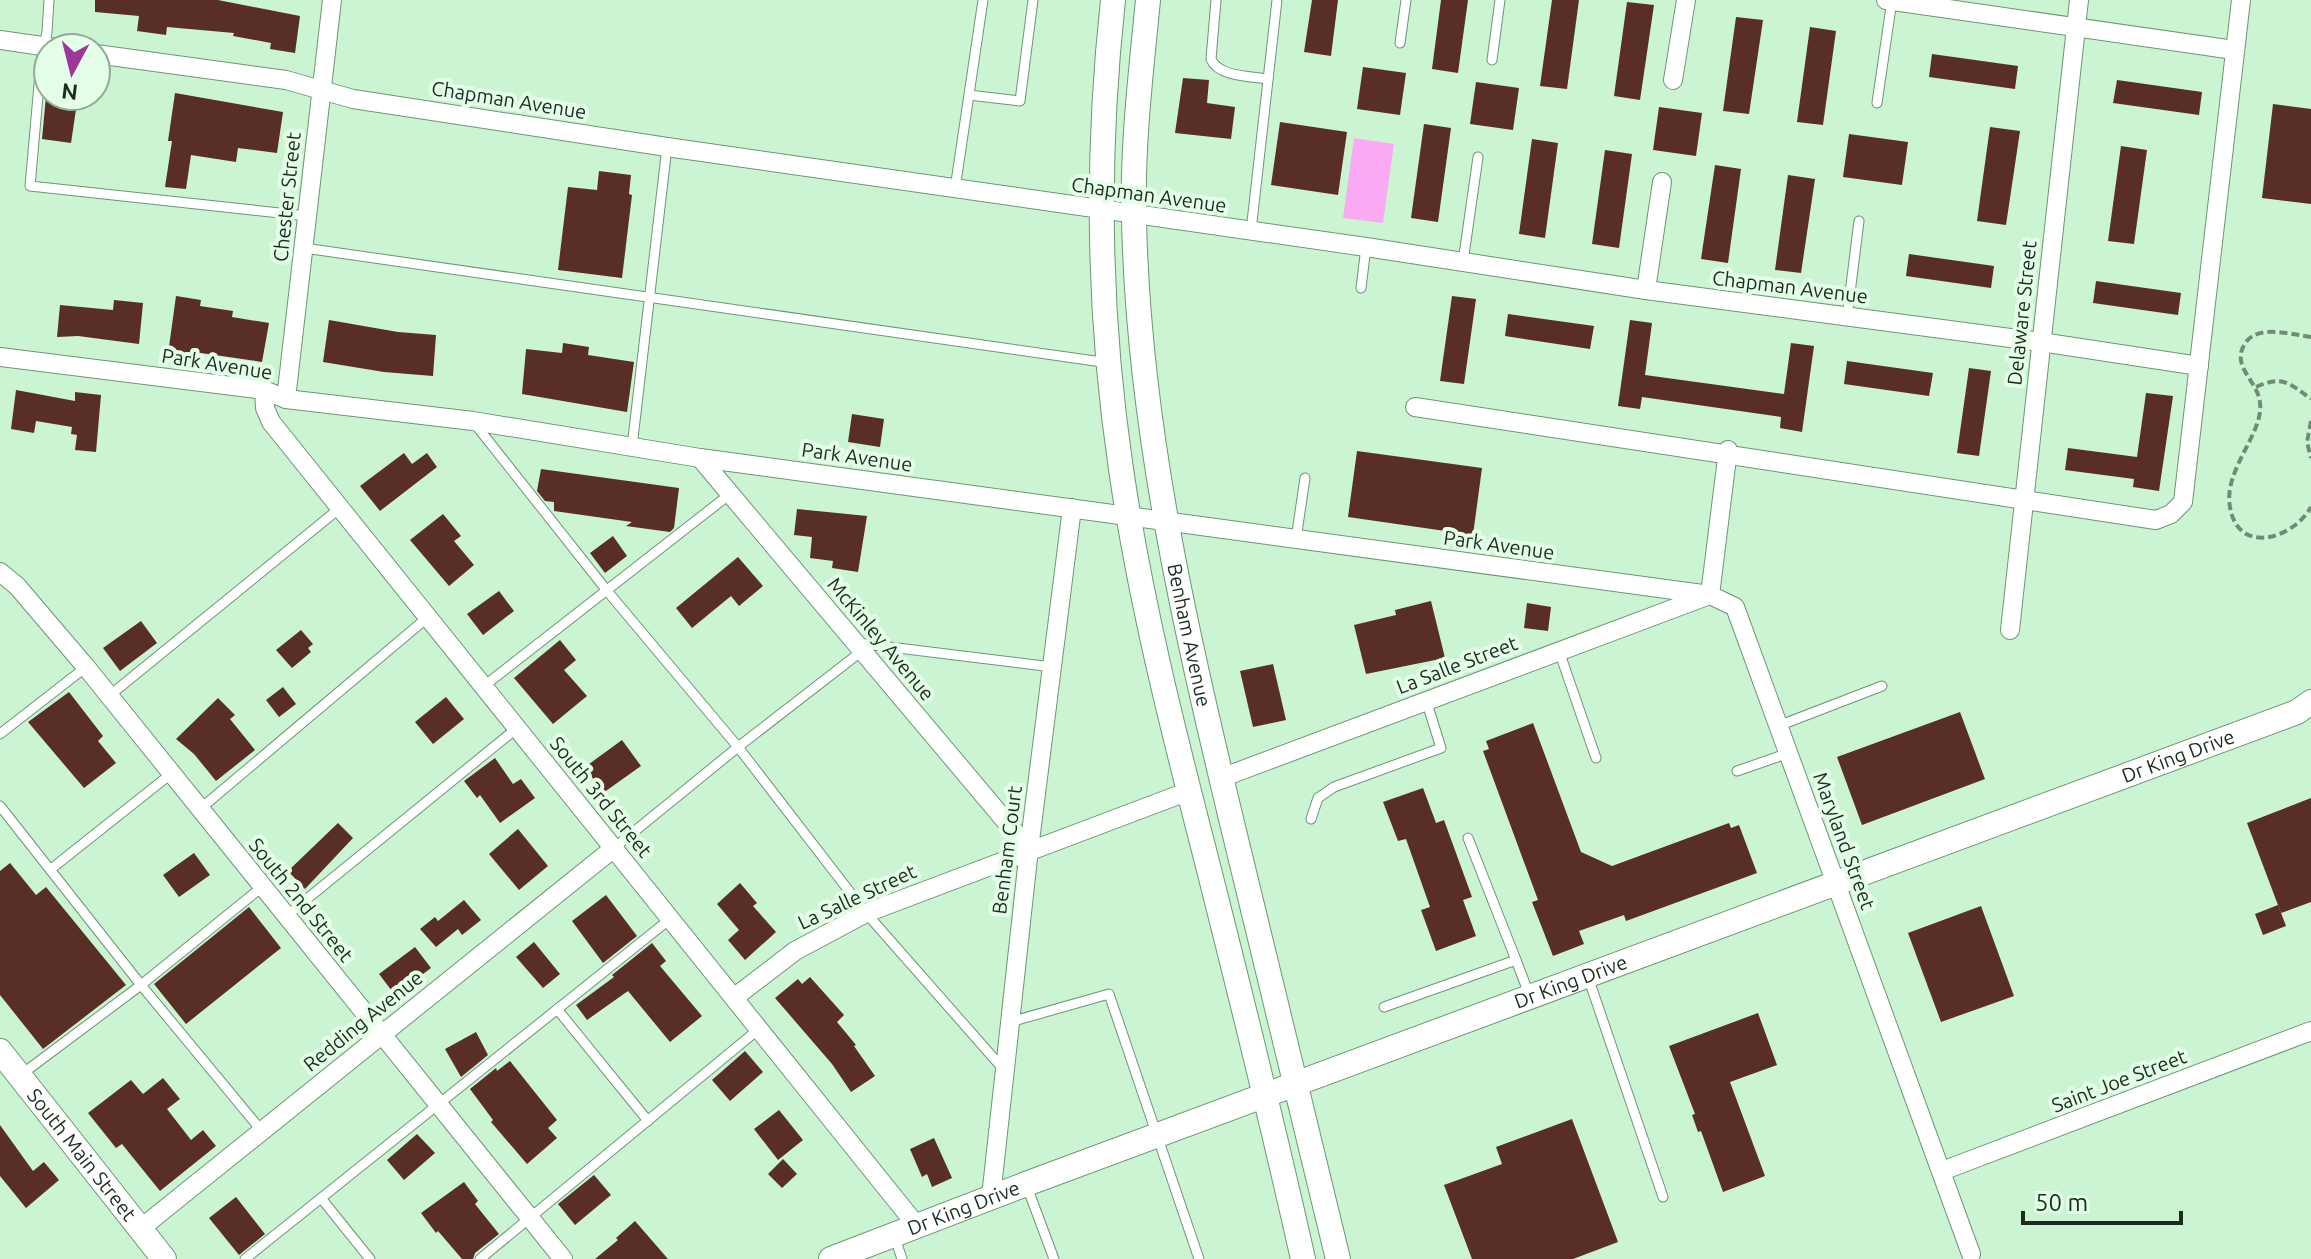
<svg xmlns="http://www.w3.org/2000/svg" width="2311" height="1259" font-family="Ubuntu,sans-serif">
  <rect width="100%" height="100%" fill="#cbf5d2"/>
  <path fill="#faaaf2" d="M1354,138L1394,144L1383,223L1343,218Z"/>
  <g fill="#582e27">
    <path d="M95,0H218L300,16L295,53L270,49L271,43L233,36L234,33L167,27L166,35L137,31L139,16L95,12Z"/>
    <path d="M1312,0H1338L1331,56L1304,52Z"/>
    <path d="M1441,0H1468L1458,73L1432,69Z"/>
    <path d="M1552,0H1579L1567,89L1540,86Z"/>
    <path d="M1627,2L1654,5L1640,100L1614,96Z"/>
    <path d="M1736,17L1763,20L1749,114L1723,111Z"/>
    <path d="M1810,27L1836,31L1823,125L1797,122Z"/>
    <path d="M1932,54L2018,66L2015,89L1929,77Z"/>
    <path d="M1363,67L1406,73L1400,115L1357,109Z"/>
    <path d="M1183,78L1209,80L1207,103L1235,107L1231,139L1175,133Z"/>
    <path d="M2117,80L2202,92L2199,115L2113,103Z"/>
    <path d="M1476,82L1519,88L1513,130L1470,124Z"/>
    <path d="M175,93L283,112L277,153L238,148L236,162L191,155L186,189L165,187L172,141H168Z"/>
    <path d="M46,96H78L71,143L42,139Z"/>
    <path d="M2273,104L2311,109V204L2262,198Z"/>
    <path d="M1659,107L1702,113L1696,156L1653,150Z"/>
    <path d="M1280,122L1347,132L1338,195L1271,185Z"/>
    <path d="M1424,124L1451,128L1438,222L1411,218Z"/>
    <path d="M1990,127L2020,131L2006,225L1977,221Z"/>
    <path d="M1849,134L1908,142L1902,185L1843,177Z"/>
    <path d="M1532,139L1558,143L1545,238L1519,234Z"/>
    <path d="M2121,146L2147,150L2134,244L2108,241Z"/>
    <path d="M1605,150L1632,154L1619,248L1592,244Z"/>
    <path d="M1715,165L1741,169L1728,263L1701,259Z"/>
    <path d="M599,171L631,175L629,194L632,195L622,278L558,270L568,187L597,190Z"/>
    <path d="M1788,175L1815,179L1801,273L1775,270Z"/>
    <path d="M1909,254L1994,266L1991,288L1906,276Z"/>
    <path d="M2096,281L2181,293L2178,315L2093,303Z"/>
    <path d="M176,296L201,300L200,306L233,311L232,317L269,323L262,362L194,352L193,358L168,354Z"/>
    <path d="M1452,296L1476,299L1464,384L1440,381Z"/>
    <path d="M114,300L143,303L139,344L78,336L57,337L60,305L113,310Z"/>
    <path d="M1508,314L1594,326L1590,349L1505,336Z"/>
    <path d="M329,320L398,332L436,335L433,376L384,372L323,362Z"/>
    <path d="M1630,320L1652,323L1645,375L1784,394L1791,343L1814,346L1802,432L1780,428L1781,417L1642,397L1640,409L1618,406Z"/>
    <path d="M563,343L589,347L588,355L634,362L627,412L522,394L526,349L562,353Z"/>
    <path d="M1847,361L1933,373L1929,396L1844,384Z"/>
    <path d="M1969,368L1991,371L1979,456L1957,453Z"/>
    <path d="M16,390L75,401V392L101,395L96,452L75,450L77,435L71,434L72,427L36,421L34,433L11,429Z"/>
    <path d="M2146,393L2173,396L2159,491L2133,487L2134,479L2065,470L2068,448L2137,457Z"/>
    <path d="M852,414L884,419L880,447L848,442Z"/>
    <path d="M1357,451L1482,468L1473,535L1348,517Z"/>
    <path d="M404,453L412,464L427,453L437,467L380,511L360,486Z"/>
    <path d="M541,469L679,488L674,528L670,532L626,526L632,522L554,511V502L545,501L537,491Z"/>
    <path d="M797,509L867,516L858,572L832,568L833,561L810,558L812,537L794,535Z"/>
    <path d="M443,514L461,536L454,541L474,565L449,586L410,540Z"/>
    <path d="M613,536L627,556L605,573L590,553Z"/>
    <path d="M738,557L763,586L739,606L731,596L692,628L676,608Z"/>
    <path d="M499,591L514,611L483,635L467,614Z"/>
    <path d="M1431,601L1445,658L1366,674L1354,625L1396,615L1395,610Z"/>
    <path d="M1527,603L1551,607L1548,631L1524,628Z"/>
    <path d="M141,621L157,643L120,671L103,648Z"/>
    <path d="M301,630L313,644L308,648L311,652L292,668L276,650Z"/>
    <path d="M560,640L576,660L564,670L587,696L553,724L514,678Z"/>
    <path d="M1273,664L1286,720L1253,727L1240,671Z"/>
    <path d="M283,687L296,704L279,717L266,700Z"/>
    <path d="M69,692L103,736L98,741L116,763L84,788L28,722Z"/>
    <path d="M446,697L464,719L433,744L415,722Z"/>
    <path d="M218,698L235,715L230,719L255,750L216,781L194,754L176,739Z"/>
    <path d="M1960,712L1985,779L1862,825L1837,757Z"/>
    <path d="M1533,723L1581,852L1612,866L1729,823L1731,828L1739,825L1757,873L1626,921L1624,915L1579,931L1584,944L1553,956L1532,902L1538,900L1483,751L1489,749L1486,741Z"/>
    <path d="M622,740L641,766L603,793L585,767Z"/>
    <path d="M495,758L513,784L521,779L535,798L500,823L480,795L477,798L464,781Z"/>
    <path d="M1423,788L1436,823L1444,820L1472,897L1463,900L1476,936L1436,951L1421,910L1430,907L1406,839L1398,841L1383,802Z"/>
    <path d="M2311,798V902L2281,913L2247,823Z"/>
    <path d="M338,823L353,838L305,889L288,871Z"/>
    <path d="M518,829L548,866L519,890L489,854Z"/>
    <path d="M194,853L210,875L179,897L163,875Z"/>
    <path d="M10,863L36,895L46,887L126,985L43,1049L0,995V871Z"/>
    <path d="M740,883L757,903L753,906L776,932L745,960L728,940L739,930L717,904Z"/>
    <path d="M606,895L637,936L603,963L572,921Z"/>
    <path d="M464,900L481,920L462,935L458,929L436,947L420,929L435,917L438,921Z"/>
    <path d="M2278,905L2286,926L2263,935L2255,914Z"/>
    <path d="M1981,906L2014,996L1941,1022L1908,933Z"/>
    <path d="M249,907L281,948L186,1024L154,984Z"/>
    <path d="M534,942L560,974L543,988L516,957Z"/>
    <path d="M652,943L666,961L660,966L702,1016L670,1042L628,991L587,1020L576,1005L614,977L612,975Z"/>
    <path d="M415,947L431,968L395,995L379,974Z"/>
    <path d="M810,977L844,1015L837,1022L856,1045L854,1046L875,1076L851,1092L832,1064L775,998L798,979L802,984Z"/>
    <path d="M1758,1013L1777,1065L1730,1082L1765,1176L1723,1192L1701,1131L1698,1132L1692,1115L1695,1114L1669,1046Z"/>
    <path d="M476,1032L488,1055L461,1077L445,1049Z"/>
    <path d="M745,1051L763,1072L730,1101L712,1080Z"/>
    <path d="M510,1061L557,1120L548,1128L557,1138L527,1164L491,1122L493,1120L470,1089L496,1068L497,1071Z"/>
    <path d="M163,1078L180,1099L167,1109L191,1140L203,1130L216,1146L160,1191L122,1144L116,1148L88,1113L131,1080L143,1094Z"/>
    <path d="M779,1110L803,1140L778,1160L754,1129Z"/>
    <path d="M1572,1119L1618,1242L1573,1259H1472L1444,1185L1502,1164L1496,1147Z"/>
    <path d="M0,1125L33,1171L44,1162L59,1180L26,1208L0,1176Z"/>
    <path d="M417,1134L435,1153L404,1180L387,1160Z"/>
    <path d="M934,1138L952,1178L932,1187L927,1174L922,1177L910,1149Z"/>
    <path d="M783,1159L797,1174L782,1188L768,1174Z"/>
    <path d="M594,1175L611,1195L575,1225L558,1204Z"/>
    <path d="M464,1182L478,1201L475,1204L499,1234L475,1253L473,1259H462L438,1231L436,1233L421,1213Z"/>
    <path d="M236,1197L265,1234L239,1255L209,1218Z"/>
    <path d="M635,1221L668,1259H595L618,1240L616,1238Z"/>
  </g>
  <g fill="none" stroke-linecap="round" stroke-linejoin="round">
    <defs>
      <g id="lane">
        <path d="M49,0L47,32L41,62L30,186L308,216"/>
        <path d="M1216,0L1211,59C1218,77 1251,76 1268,79"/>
        <path d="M1400,43L1406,0"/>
        <path d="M1492,60L1500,0"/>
        <path d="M969,95L1020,101L1033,0"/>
        <path d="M1877,103L1892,0"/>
        <path d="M955,189L983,0"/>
        <path d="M1251,231L1277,0"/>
        <path d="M304,248L1109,363"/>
        <path d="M1463,262L1478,157"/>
        <path d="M1361,288L1366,247"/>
        <path d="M1847,317L1859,221"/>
        <path d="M475,424L608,592L738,747L866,913L1005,1071"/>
        <path d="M632,447L667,147"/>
        <path d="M1296,539L1305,478"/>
        <path d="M857,643L1052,667"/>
        <path d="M1559,651L1596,758"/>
        <path d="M484,686L730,494"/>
        <path d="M109,696L340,508"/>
        <path d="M1778,726L1882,686"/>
        <path d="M0,734L86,667"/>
        <path d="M1737,771L1789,753"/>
        <path d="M0,806L141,985L261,1130"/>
        <path d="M200,809L428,617"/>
        <path d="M1311,819L1318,798L1334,787L1441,748L1426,700"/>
        <path d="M1468,838L1516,960"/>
        <path d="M614,848L738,747L862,651"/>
        <path d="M51,869L172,773"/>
        <path d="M286,916L517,728"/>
        <path d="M1588,977L1663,1197"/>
        <path d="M1384,1007L1516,960L1529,994"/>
        <path d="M557,1009L648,1121"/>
        <path d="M1010,1022L1109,994L1199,1259"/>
        <path d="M22,1074L141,985L262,887"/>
        <path d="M1026,1184L1054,1259"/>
        <path d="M321,1198L370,1259"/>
        <path d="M894,1235L902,1259"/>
        <path d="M245,1259L670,919"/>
        <path d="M480,1259L760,1028"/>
      </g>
      <g id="street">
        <path d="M1886,0L2234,50"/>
        <path d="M0,40L56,48"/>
        <path d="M96,54L286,80L353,99L667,147L1366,247L1646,290L2041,342L2199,366"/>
        <path d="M1673,80L1686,0"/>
        <path d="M1646,290L1662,182"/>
        <path d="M0,357L264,390L286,399L473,421L700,458L1710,595"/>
        <path d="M264,390L265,408L271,422L917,1226"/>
        <path d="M286,399L332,0"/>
        <path d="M1415,407L2156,520L2171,514L2183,502L2241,0"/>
        <path d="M1728,450L1710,595L1735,607L1971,1254"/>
        <path d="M700,458L1029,849"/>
        <path d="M0,572L17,586L86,667L563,1259"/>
        <path d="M2010,630L2079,0"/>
        <path d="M1221,778L1707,596"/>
        <path d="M735,997L795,951L866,913L1189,791"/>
        <path d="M1942,1171L2311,1031"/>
        <path d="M991,1197L1029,849L1072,508"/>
        <path d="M140,1229L614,848"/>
      </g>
      <g id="secondary">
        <path d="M1113,0C1096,156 1098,314 1121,469C1140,600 1173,730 1206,858C1240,992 1273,1125 1303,1259"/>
        <path id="s1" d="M1148,0C1141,72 1132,146 1134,218C1138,425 1185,627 1233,827C1267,971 1302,1115 1338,1259"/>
        <path id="s2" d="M0,1051L164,1259"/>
        <path id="s3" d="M831,1259L1026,1184L2297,712L2311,702"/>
      </g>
    </defs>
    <use href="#lane" stroke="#6e9576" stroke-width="11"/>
    <use href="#street" stroke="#6e9576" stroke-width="20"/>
    <use href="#secondary" stroke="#6e9576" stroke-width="26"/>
    <g stroke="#708c75" stroke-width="4" stroke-dasharray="8 4" stroke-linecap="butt">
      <path d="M2311,337C2294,335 2259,324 2246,342C2229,366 2258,380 2260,403C2264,433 2223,470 2230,507C2238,556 2293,539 2311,507"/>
      <path d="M2256,387C2283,375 2289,383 2311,399"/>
      <path d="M2311,421L2307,442L2311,458"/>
    </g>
    <use href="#lane" stroke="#fff" stroke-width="9"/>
    <use href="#street" stroke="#fff" stroke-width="18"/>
    <use href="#secondary" stroke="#fff" stroke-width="24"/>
  </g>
  <g text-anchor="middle" stroke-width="8" stroke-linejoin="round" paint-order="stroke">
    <g font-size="20" fill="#1c2c1f" stroke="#e4fee8">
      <text transform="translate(509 100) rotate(9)" y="7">Chapman Avenue</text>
      <text transform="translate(1149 195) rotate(8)" y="7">Chapman Avenue</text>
      <text transform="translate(287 197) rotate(-84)" y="7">Chester Street</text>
      <text transform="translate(1790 287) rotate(7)" y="7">Chapman Avenue</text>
      <text transform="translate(2022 313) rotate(-84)" y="7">Delaware Street</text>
      <text transform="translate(217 364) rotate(9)" y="7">Park Avenue</text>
      <text transform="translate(857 457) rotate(8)" y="7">Park Avenue</text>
      <text transform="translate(1499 545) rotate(8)" y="7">Park Avenue</text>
      <text dy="7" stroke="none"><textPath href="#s1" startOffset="640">Benham Avenue</textPath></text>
      <text transform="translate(881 639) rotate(50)" y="7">McKinley Avenue</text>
      <text transform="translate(1457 665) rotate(-21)" y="7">La Salle Street</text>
      <text dy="7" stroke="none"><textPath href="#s3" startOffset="1438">Dr King Drive</textPath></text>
      <text transform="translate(601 797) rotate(51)" y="7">South 3rd Street</text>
      <text transform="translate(1844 841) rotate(70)" y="7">Maryland Street</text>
      <text transform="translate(1007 850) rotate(-83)" y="7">Benham Court</text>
      <text transform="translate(857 897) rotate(-25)" y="7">La Salle Street</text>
      <text transform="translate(301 900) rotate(51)" y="7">South 2nd Street</text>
      <text dy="7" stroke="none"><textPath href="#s3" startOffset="790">Dr King Drive</textPath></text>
      <text transform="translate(363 1021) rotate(-39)" y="7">Redding Avenue</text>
      <text transform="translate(2119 1081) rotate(-21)" y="7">Saint Joe Street</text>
      <text dy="7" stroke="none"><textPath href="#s2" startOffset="132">South Main Street</textPath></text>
      <text dy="7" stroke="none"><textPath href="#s3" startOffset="142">Dr King Drive</textPath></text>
    </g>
  </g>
  <g transform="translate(72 72) rotate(187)"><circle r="38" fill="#e4fee8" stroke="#94aa98" stroke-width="2"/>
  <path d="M0-6L14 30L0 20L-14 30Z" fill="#9f3699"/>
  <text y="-12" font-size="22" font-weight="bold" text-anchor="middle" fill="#1c2c1f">N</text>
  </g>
  <path d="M2023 1211v12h158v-12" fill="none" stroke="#1c2c1f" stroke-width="4"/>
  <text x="2035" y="1211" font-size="24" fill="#1c2c1f" stroke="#e4fee8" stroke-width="6" paint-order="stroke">50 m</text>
</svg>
